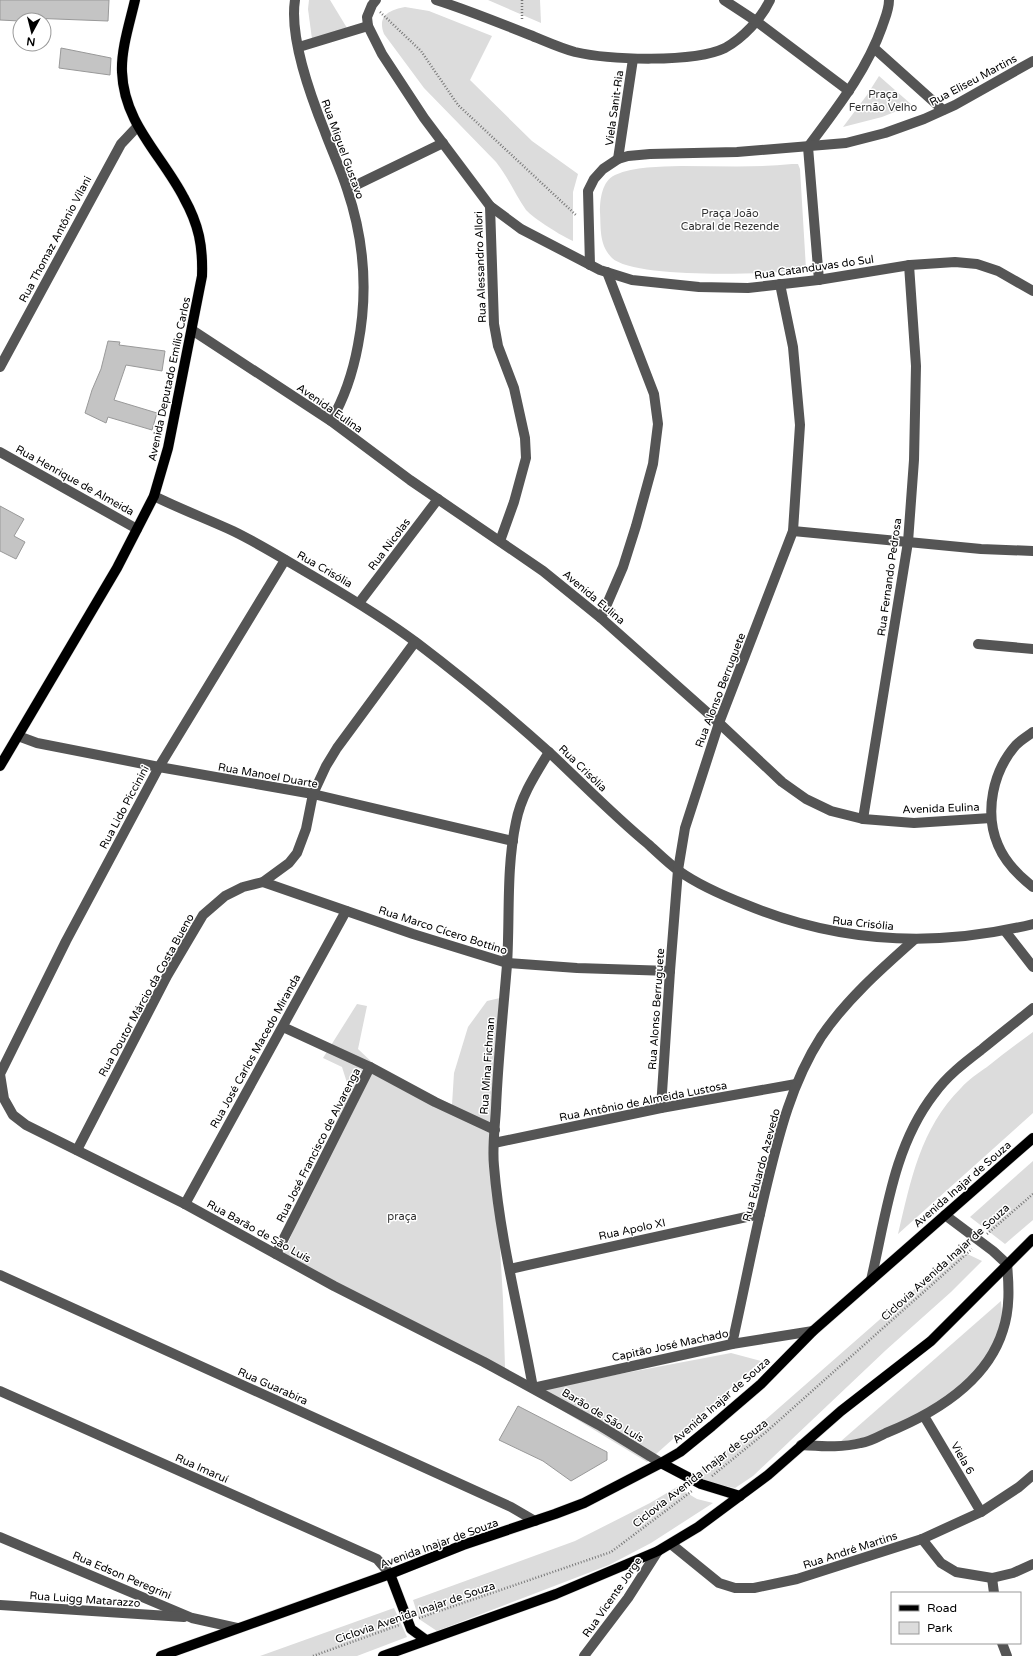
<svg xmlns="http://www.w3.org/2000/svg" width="1033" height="1656" font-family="'Varela Round',sans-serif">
  <rect width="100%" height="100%" fill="#fff"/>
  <g fill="#dcdcdc">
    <path d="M309,0H330L347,28L312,39L308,9Z"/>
    <path d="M488,0H540L541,23Z"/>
    <path d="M405,7L429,11L492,36L470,80L532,141L578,174L573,192V241C563,237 533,218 526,210C515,194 508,177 496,162L424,88L384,34C377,16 389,10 405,7Z"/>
    <path d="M879,76L912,105L882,117L843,127L867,95Z"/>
    <path d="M792,164H798L800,169L806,269C774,275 634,279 612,258C599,245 601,228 600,212C600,199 602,181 615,175C635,166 659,167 681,166C718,166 756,168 792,164Z"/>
    <path d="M500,998L493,1126L503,1299L505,1368L490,1371L281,1261L349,1089L342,1067L323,1058L357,1004L367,1006L358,1049L378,1068L452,1105L454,1073L468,1027L487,1001Z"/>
    <path d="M1033,1032V1113L898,1234C911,1180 920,1129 961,1088C968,1080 978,1073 987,1067C1002,1055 1018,1043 1033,1032Z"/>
    <path d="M1033,1161V1220L1005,1244L970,1217Z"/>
    <path d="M959,1250L982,1261L951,1292L886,1350L753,1476L735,1488L705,1482L693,1476L764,1421Z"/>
    <path d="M1001,1301L1003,1327L993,1351L949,1398L889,1435L840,1442Z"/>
    <path d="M731,1353L761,1361L647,1462L530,1391Z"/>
    <path d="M677,1487L697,1499L713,1503L651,1543L609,1565L437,1631L419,1619L413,1600L575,1541L650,1503Z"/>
    <path d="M394,1608L407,1637L357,1656H260Z"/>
  </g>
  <g fill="#c4c4c4" stroke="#999">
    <path d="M0,0H109L108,21L30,18V20H20V21L0,20Z"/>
    <path d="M61,48L111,58L110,75L59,68Z"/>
    <path d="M108,341L120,342L119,345L165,351L162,371L126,365L114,400L157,413L152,430L108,417L106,423L85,413L92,390L101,369Z"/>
    <path d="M0,506L24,519L14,536L25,542L16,559L0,551Z"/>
    <path d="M518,1406L607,1452V1460L571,1481L543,1461L499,1440Z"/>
  </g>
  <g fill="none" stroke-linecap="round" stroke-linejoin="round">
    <defs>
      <g id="major">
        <path d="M0,766L117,568L154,496L168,448L202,276C203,246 199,225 184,198C162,155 124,124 122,72C121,49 130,22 135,0"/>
        <path d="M661,1463L701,1484L740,1496"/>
        <path d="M390,1574L411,1629L426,1640"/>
        <path d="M161,1656L390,1574L463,1545L555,1514L584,1503L661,1463L680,1452L712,1426L761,1384L813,1331L1033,1138"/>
        <path d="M383,1656L556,1594L658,1551L698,1527L768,1475L841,1411L931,1341L1033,1239"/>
      </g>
    </defs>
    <use href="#major" stroke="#dbdbdb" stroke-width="11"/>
    <g stroke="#777" stroke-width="2.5" stroke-dasharray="1 2" stroke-linecap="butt">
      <path d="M522,0V20"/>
      <path d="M380,12L421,51L458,105L577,216"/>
      <path d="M987,1234L1033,1194"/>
      <path d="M712,1476L766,1432L972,1249"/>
      <path d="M419,1618L611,1552L692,1491"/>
      <path d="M313,1656L399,1625"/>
    </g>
    <g stroke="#555" stroke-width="10">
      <path d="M295,0C289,38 311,97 325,132C332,151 341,170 347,189C364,239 368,293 358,345C353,372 345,397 331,421"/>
      <path d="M376,0L372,5L367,17L368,26L382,54L424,118L490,206L494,324L498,346L514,388L525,438L526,458L514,502L500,541"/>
      <path d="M436,0C468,10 499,23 530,35C545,41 560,48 575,52C609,60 694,63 725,48C743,38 761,19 770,0"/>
      <path d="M724,0L756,21L849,91"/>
      <path d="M299,47L368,26"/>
      <path d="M875,49L943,110"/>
      <path d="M808,147C836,109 866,72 882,27C885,18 889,10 889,0"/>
      <path d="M808,147L819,280"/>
      <path d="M618,159L633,59"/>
      <path d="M348,189L443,143"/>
      <path d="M490,206L521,229L600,270L632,280L699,287L748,288L818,280L910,265L955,262L977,264L998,271L1033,291"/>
      <path d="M590,265L588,191L594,179L603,169L618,159L628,156L650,154L737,152L846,143L885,133L924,119L955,105L1033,61"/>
      <path d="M192,330L331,421L410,480L543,571L601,618L719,723L782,782L806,799L831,811L863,819L914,823L991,818"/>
      <path d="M0,367L121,144L137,127"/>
      <path d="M0,452L137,529"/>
      <path d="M154,496C180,509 207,519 233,531C262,545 290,563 318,579C352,599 385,619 417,643C463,678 508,715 551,754C583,784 614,816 648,844C658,853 668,863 679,871C700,886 724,896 747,905C840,943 936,948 1033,924"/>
      <path d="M793,531L981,549L1033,551"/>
      <path d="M285,560L159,767L66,941L0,1074L4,1099L13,1115L26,1125L185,1204L334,1286L484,1362L599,1425L661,1463"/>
      <path d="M359,603L438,499"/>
      <path d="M601,618L623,567L636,526L653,464L658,424L654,394L607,272"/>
      <path d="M978,644L1033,649"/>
      <path d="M1033,732C1028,736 1021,740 1016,745C993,771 984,812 998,845C1005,862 1019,876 1033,887"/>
      <path d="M18,736L37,743L159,767L313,794L513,841"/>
      <path d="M863,819L908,542L914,460L916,366L909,265"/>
      <path d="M263,882L413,934L507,963L577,968L670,971"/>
      <path d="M1005,931L1033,967"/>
      <path d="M283,1027L370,1067L435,1102L495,1130"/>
      <path d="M661,1108L670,971L678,870L685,828L719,723L793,531L800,425L793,347L780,284"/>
      <path d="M494,1143L661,1108L796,1084"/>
      <path d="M77,1150L167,976L203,915L225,896L243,887L263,882L289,863L297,853L306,829L313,794L326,766L337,748L415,642"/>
      <path d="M185,1204L346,911"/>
      <path d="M276,1254L370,1067"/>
      <path d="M510,1269L760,1214"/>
      <path d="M0,1275L511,1507L535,1521"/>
      <path d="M871,1280C886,1216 893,1147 934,1094C947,1076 964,1063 981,1050C998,1036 1016,1022 1033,1008"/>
      <path d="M732,1344C744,1291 754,1237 767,1184C779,1134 792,1082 821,1037C846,1000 881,969 915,939"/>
      <path d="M533,1388C520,1314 500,1241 494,1166C492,1147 495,1127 496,1108C498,1060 503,1013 507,965C510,918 506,869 516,822C521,796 535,775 549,752"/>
      <path d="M533,1388L732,1344L813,1331"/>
      <path d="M0,1391L377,1559L390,1574"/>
      <path d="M924,1416L981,1512"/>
      <path d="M801,1445C821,1446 841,1448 861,1443C869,1442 878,1437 886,1433C933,1414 987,1382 1003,1330C1010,1309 1009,1286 1007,1264L993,1251L945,1215"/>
      <path d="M0,1537L192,1618L237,1628"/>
      <path d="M922,1539L941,1563L956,1572L992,1578L1013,1573L1033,1564"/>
      <path d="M671,1544L719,1583L735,1588H754L797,1579L922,1539L981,1512L1019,1487L1033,1475"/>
      <path d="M992,1578L994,1593"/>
      <path d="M0,1605L184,1617"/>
      <path d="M1002,1643L1007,1656"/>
      <path d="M584,1656L628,1598L658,1551"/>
    </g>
    <use href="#major" stroke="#000" stroke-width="10"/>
  </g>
  <g text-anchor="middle" stroke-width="3" stroke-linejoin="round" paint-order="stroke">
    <g font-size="11" fill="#000" stroke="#fff">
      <text transform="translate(973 80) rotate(-28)" y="4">Rua Eliseu Martins</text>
      <text transform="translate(614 108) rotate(-82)" y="4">Viela Sanit-Ria</text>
      <text transform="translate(343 149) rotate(70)" y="4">Rua Miguel Gustavo</text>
      <text transform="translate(55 239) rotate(-62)" y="4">Rua Thomaz Antônio Vilani</text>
      <text transform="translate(480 267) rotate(-92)" y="4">Rua Alessandro Allori</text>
      <text transform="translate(814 267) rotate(-8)" y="4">Rua Catanduvas do Sul</text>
      <text transform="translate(169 379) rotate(-78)" y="4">Avenida Deputado Emílio Carlos</text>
      <text transform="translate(330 408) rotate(35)" y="4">Avenida Eulina</text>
      <text transform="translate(75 480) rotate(29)" y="4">Rua Henrique de Almeida</text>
      <text transform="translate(389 544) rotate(-53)" y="4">Rua Nicolas</text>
      <text transform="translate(325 569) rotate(30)" y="4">Rua Crisólia</text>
      <text transform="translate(889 577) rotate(-82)" y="4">Rua Fernando Pedrosa</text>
      <text transform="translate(594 597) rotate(40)" y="4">Avenida Eulina</text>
      <text transform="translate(720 690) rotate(-69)" y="4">Rua Alonso Berruguete</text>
      <text transform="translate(583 768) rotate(44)" y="4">Rua Crisólia</text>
      <text transform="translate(268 775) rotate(10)" y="4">Rua Manoel Duarte</text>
      <text transform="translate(124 807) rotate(-62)" y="4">Rua Lido Piccinini</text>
      <text transform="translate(941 808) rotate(-2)" y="4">Avenida Eulina</text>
      <text transform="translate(863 923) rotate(6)" y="4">Rua Crisólia</text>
      <text transform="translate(443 930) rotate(18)" y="4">Rua Marco Cícero Bottino</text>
      <text transform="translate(146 995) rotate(-61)" y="4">Rua Doutor Márcio da Costa Bueno</text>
      <text transform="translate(656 1009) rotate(-86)" y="4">Rua Alonso Berruguete</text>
      <text transform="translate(255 1051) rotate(-61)" y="4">Rua José Carlos Macedo Miranda</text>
      <text transform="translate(487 1066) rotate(-86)" y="4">Rua Mina Fichman</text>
      <text transform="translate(643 1101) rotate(-11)" y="4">Rua Antônio de Almeida Lustosa</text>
      <text transform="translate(318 1145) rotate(-63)" y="4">Rua José Francisco de Alvarenga</text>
      <text transform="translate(761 1165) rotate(-75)" y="4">Rua Eduardo Azevedo</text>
      <text transform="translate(962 1184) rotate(-41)" y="4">Avenida Inajar de Souza</text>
      <text transform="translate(632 1229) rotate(-12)" y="4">Rua Apolo XI</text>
      <text transform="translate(259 1231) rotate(29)" y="4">Rua Barão de São Luís</text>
      <text transform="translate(945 1262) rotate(-42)" y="4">Ciclovia Avenida Inajar de Souza</text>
      <text transform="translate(670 1345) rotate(-12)" y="4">Capitão José Machado</text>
      <text transform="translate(273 1386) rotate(24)" y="4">Rua Guarabira</text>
      <text transform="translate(721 1400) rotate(-41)" y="4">Avenida Inajar de Souza</text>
      <text transform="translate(603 1415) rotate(31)" y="4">Barão de São Luís</text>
      <text transform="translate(963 1458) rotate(60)" y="4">Viela 6</text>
      <text transform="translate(202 1468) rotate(24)" y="4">Rua Imaruí</text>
      <text transform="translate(700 1473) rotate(-38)" y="4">Ciclovia Avenida Inajar de Souza</text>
      <text transform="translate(439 1543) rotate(-20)" y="4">Avenida Inajar de Souza</text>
      <text transform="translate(850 1550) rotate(-18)" y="4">Rua André Martins</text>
      <text transform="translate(122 1575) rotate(23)" y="4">Rua Edson Peregrini</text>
      <text transform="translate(612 1597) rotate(-55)" y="4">Rua Vicente Jorge</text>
      <text transform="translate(85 1599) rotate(4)" y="4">Rua Luigg Matarazzo</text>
      <text transform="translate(415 1612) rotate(-19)" y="4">Ciclovia Avenida Inajar de Souza</text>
    </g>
    <g font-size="11" fill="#333" stroke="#fff">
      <text x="883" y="98">Praça<tspan x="883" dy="13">Fernão Velho</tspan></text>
      <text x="730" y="217">Praça João<tspan x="730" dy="13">Cabral de Rezende</tspan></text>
      <text x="402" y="1220">praça</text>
    </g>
  </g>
  <rect x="891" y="1592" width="130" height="52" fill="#ffffff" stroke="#999999"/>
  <rect x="899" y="1605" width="20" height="6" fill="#000000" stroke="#999999"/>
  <text x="927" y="1612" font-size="12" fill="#000000">Road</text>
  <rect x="899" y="1622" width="20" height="12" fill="#dcdcdc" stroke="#999999"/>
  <text x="927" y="1632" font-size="12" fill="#000000">Park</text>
  <g transform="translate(32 32) rotate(187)"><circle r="19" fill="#ffffff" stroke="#999999"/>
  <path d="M0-3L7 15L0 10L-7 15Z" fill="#000000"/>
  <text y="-6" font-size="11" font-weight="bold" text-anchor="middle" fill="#000000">N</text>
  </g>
</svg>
